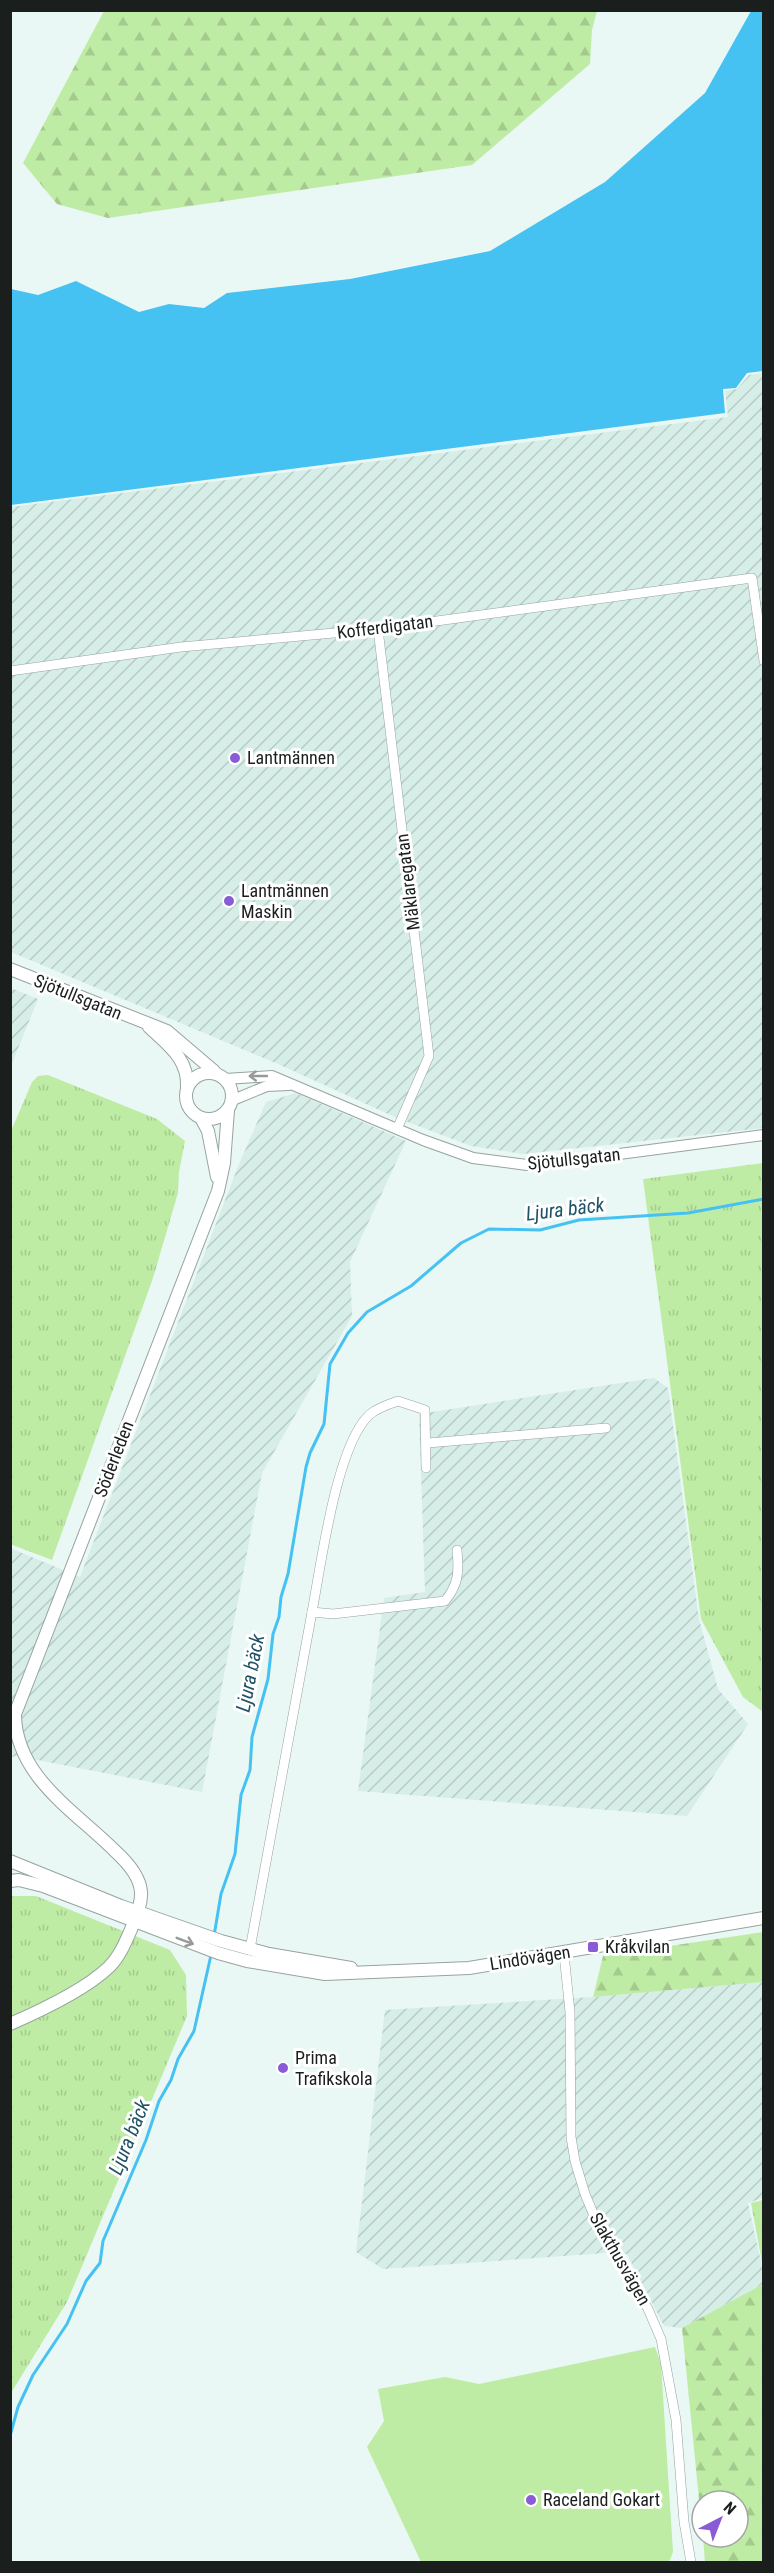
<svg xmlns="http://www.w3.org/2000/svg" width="774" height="2573" font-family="'Roboto Condensed',sans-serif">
  <defs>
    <pattern id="industrial-furrows" width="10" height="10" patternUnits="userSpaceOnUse" patternTransform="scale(1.5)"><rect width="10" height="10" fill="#d6ede8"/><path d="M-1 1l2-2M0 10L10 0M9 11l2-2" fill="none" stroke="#b7cbc7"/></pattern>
    <pattern id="grass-tufts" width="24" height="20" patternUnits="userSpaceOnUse" patternTransform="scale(1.5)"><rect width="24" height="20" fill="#bfeca5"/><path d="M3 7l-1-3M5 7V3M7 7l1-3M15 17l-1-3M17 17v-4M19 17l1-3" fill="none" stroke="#a4ca8e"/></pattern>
    <pattern id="forest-firs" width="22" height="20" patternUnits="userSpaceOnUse" patternTransform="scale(1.5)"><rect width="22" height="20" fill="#bfeca5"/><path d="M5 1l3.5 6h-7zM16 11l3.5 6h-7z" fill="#a4ca8e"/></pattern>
  </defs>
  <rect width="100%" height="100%" fill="#eaf8f5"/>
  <g fill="url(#industrial-furrows)">
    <path d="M763,373V1128L523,1154L471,1146L397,1118L278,1064L11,952L10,507L728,417L725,391L737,389L749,375Z"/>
    <path d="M11,988L38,999L11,1066Z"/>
    <path d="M296,1093L406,1141L350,1262L352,1316L262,1473L202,1792L17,1756L11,1757L10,1548L80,1577L239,1164L266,1102Z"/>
    <path d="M654,1378L668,1388L699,1619L718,1689L748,1724L687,1816L358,1791L384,1598L425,1592L419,1414Z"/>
    <path d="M763,1982V2198L748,2203L763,2271V2284L682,2328L664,2326L627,2254L606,2253L383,2269L356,2252L385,2010L593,1997Z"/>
  </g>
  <g fill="url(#grass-tufts)">
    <path d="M48,1075L157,1119L185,1141L179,1172L178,1193L153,1278L52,1560L10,1544L11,1131L32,1082L38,1076Z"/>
    <path d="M763,1163H764L763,1712L743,1697L701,1619L643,1179Z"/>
    <path d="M11,1896H36L170,1950L186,1975L187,2016L67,2302L11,2393Z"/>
  </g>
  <g fill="url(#forest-firs)">
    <path d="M104,11V10L597,11L592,30L590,64L472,165L108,218L57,204L23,163Z"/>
    <path d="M763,1932V1982L593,1997L603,1956Z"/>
    <path d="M763,2200H764L763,2268L751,2203Z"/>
    <path d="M763,2284V2562H705L703,2537H738V2501H702V2530L682,2328Z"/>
  </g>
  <path fill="#bfeca5" d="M655,2347L661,2364L673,2552L669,2562H421L367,2447L384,2421L378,2389L445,2377L479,2384Z"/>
  <path fill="#46c2f2" d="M751,11H764L763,371L747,373L736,388L723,389L725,413L11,505V289L38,295L76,281L139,312L169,304L204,308L227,293L350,279L490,251L605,182L705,93Z"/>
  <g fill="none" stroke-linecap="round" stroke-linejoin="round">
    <g stroke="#46c2f2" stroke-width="3">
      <path d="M214,1936L221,1894L235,1854L241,1795L250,1770L252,1737L268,1679L273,1634L279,1617L281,1597L288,1574L306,1467L310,1453L324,1424L330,1364L348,1333L367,1312L411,1286L461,1243L489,1229L540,1230L579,1220L688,1213L764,1199"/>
      <path d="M10,2436L18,2407L33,2375L67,2324L86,2281L100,2263L103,2241L146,2140L159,2101L171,2080L178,2059L194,2031L211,1955"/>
    </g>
    <defs>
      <g id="minor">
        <path d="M378,629L429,1056L397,1129"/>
        <path d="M10,671L181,647L378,629L752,578L764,661"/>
        <path d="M428,1443L606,1428"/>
        <path d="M312,1612C321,1565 336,1447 369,1415C377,1408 389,1404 398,1401L425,1410L426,1468"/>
        <path d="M250,1949L312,1612L333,1614L445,1601C459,1584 459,1571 457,1550"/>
        <path d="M564,1954L570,2012L571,2137L575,2161L585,2194L598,2225L648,2309L661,2339L676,2420L684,2522L691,2562"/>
      </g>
      <g id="tertiary">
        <path d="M225,1079L272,1076L423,1140L473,1158L527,1165L551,1163L764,1135"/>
        <path d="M233,1100L267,1086L289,1085"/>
      </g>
      <g id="secondary">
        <path d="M10,969L167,1031L214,1071"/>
        <path d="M149,1027C168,1045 189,1059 187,1088"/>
        <circle cx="209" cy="1096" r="23"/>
        <path d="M201,1118L208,1131L217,1177"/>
        <path d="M10,1727L218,1191L224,1163L228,1110"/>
        <path d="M10,1861L121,1906L221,1941L269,1954L351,1968"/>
        <path d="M10,1881L19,1880L43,1886L218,1953L247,1961L325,1974L469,1968L764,1918"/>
        <path d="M10,2024C40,2011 86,1989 109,1967C120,1956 126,1941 132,1927C136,1917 142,1903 141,1892C140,1876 126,1861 115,1851C76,1812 16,1777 15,1715"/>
      </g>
    </defs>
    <use href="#minor" stroke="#96a3a0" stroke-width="10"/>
    <use href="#tertiary" stroke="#96a3a0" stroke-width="12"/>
    <use href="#secondary" stroke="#96a3a0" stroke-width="14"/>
    <use href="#minor" stroke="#fff" stroke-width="9"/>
    <use href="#tertiary" stroke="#fff" stroke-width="10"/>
    <use href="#secondary" stroke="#fff" stroke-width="12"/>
  </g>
  <defs><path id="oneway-shaft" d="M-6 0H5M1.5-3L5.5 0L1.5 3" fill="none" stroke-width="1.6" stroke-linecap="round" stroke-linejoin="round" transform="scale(1.5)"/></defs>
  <g stroke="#989a9a">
    <use href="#oneway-shaft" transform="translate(258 1076) rotate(180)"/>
    <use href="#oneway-shaft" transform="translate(185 1941) rotate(21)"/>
  </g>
  <g fill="#895bd4" stroke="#fff" stroke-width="2">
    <circle cx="235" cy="758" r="6"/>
    <circle cx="229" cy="901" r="6"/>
    <rect x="587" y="1941" width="12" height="12" rx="3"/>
    <circle cx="283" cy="2068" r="6"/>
    <circle cx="531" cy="2500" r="6"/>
  </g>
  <g text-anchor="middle" stroke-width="6" stroke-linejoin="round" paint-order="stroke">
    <g font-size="18" fill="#1a1f1e" stroke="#fff">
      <text transform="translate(385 627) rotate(-7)" y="6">Kofferdigatan</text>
      <text transform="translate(408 882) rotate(-97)" y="6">Mäklaregatan</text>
      <text transform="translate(78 997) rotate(22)" y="6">Sjötullsgatan</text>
      <text transform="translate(574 1159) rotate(-6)" y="6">Sjötullsgatan</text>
      <text transform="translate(114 1459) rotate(-69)" y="6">Söderleden</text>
      <text transform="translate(530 1958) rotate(-9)" y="6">Lindövägen</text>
      <text transform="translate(620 2259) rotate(60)" y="6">Slakthusvägen</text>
    </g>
    <g font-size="18" fill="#1a1f1e" stroke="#fff" text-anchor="start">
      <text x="247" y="764">Lantmännen</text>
      <text x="241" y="897">Lantmännen<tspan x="241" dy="21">Maskin</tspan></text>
      <text x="605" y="1953">Kråkvilan</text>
      <text x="295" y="2064">Prima<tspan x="295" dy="21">Trafikskola</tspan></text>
      <text x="543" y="2506">Raceland Gokart</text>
    </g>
    <g font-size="20" font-style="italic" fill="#215367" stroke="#fff">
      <text transform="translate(565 1209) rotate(-7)" y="7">Ljura bäck</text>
      <text transform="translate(250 1673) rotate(-79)" y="7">Ljura bäck</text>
      <text transform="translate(129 2137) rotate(-68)" y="7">Ljura bäck</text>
    </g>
  </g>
  <rect width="774" height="2573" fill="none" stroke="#1a1f1e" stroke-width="24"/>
  <g transform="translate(720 2519) rotate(42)"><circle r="28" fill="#ffffff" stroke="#a3a5a5" stroke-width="1.5"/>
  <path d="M0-4.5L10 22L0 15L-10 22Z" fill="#895bd4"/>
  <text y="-9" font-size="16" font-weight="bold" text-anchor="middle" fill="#1a1f1e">N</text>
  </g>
</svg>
